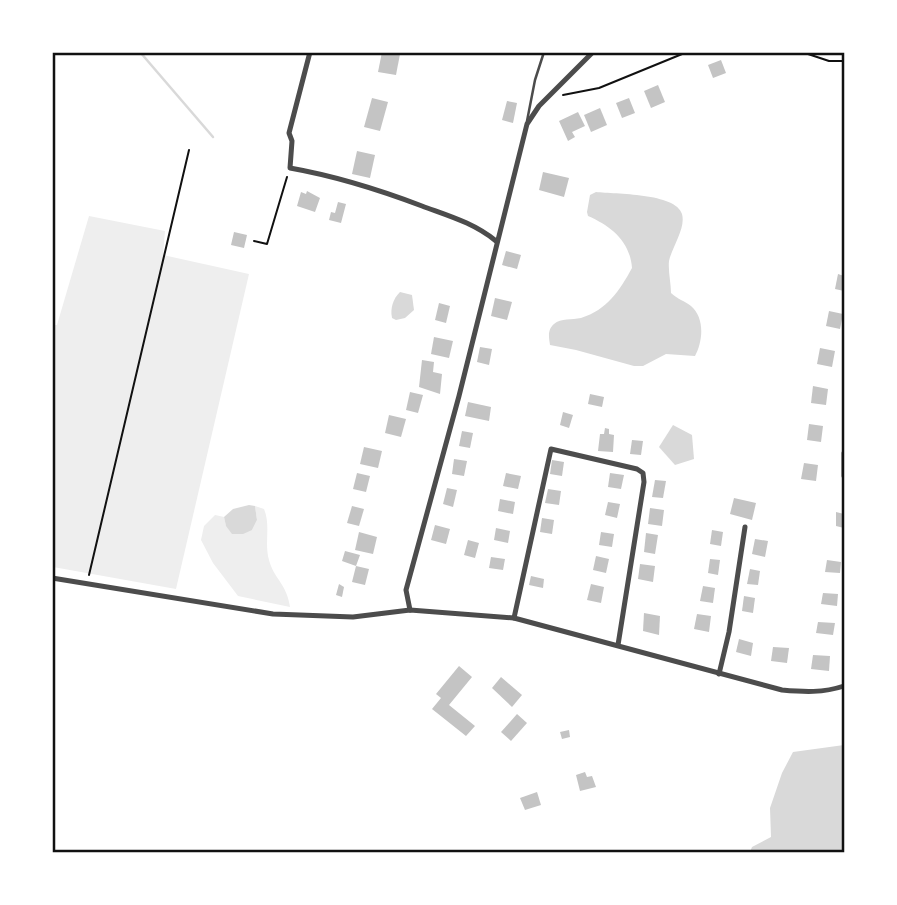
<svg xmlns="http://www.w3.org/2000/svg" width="897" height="905" font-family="'Playfair Display',serif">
  <rect width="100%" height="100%" fill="#fff"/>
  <g fill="#eee">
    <path d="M89,216L165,231L163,255L249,274L176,589L53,567L52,325H57Z"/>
    <path d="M255,506L264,509C271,526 264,543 269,560C274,579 287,584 290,607L238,596L213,563L201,540L204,526L215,515L224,517L226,526L252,530L257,520Z"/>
  </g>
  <g fill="#d9d9d9">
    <path d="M596,192C615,194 676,193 682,214C686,228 672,247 669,261C668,271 671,283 671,293C677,299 685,301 691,306C705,318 703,341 695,356L666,354L643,366H634L576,350L550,345C549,338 547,330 554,324C561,318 572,320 581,318C607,310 620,290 632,268C630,241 611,226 588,216L587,212L590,195Z"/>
    <path d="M400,292L412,295L414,310L405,318L396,320L392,318C390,308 393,299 400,292Z"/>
    <path d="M673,425L692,435L694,459L675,465L659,447Z"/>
    <path d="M249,505L255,506L257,520L252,530L243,534H232L226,526L224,517L233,509Z"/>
    <path d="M844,745V852H750L752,847L771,837L770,808L782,773L793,752Z"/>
  </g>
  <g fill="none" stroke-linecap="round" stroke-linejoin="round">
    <path stroke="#d9d9d9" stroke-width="2.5" d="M140,52L213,137"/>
  </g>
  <g fill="#c4c4c4">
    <path d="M382,52L400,54L396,75L378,72Z"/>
    <path d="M721,60L726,73L713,78L708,65Z"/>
    <path d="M658,85L665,102L651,108L644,91Z"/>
    <path d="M372,98L388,102L380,131L364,127Z"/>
    <path d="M629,98L635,113L622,118L616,103Z"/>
    <path d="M507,101L517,103L513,123L502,120Z"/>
    <path d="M600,108L607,125L591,132L584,115Z"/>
    <path d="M578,112L585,126L572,132L575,137L568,141L559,121Z"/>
    <path d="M357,151L375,155L370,178L352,174Z"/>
    <path d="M543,172L569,178L564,197L539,190Z"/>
    <path d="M307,191L320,198L315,212L297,206L301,192L306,194Z"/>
    <path d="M338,202L346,204L341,223L329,220L331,212L335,213Z"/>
    <path d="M234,232L247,235L244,248L231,245Z"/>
    <path d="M506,251L521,255L517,269L502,265Z"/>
    <path d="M838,274L844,276V291L835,289Z"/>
    <path d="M495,298L512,302L507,320L491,316Z"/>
    <path d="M439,303L450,306L446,323L435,320Z"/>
    <path d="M829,311L843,314L840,329L826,326Z"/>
    <path d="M434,337L453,341L449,358L431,354Z"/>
    <path d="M480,347L492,349L489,365L477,362Z"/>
    <path d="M820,348L835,351L832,367L817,364Z"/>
    <path d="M422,360L434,362L433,372L442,374L440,394L419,387Z"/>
    <path d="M813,386L828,389L826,405L811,403Z"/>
    <path d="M410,392L423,395L418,413L406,410Z"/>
    <path d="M590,394L604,397L602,407L588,404Z"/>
    <path d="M468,402L491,407L489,421L465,416Z"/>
    <path d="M563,412L573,415L569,428L560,425Z"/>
    <path d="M389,415L406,419L401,437L385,433Z"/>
    <path d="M809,424L823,426L821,442L807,440Z"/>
    <path d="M605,428L609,429V434L614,435L613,452L598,451L600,434H604Z"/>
    <path d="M462,431L473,433L470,448L459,446Z"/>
    <path d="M632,440L643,441L641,455L630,454Z"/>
    <path d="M364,447L382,451L378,468L360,464Z"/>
    <path d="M454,459L467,461L464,476L452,474Z"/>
    <path d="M552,460L564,462L562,476L550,474Z"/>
    <path d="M804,463L818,465L816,481L801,479Z"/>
    <path d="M357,473L370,476L366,492L353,489Z"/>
    <path d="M506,473L521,476L518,489L503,486Z"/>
    <path d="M610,473L624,475L621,489L608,487Z"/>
    <path d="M655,480L666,481L663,498L652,497Z"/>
    <path d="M447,488L457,490L453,507L443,504Z"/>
    <path d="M548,489L561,491L559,505L545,503Z"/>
    <path d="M734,498L756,503L752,520L730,514Z"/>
    <path d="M500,499L515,502L513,514L498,511Z"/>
    <path d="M608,502L620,504L617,518L605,515Z"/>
    <path d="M352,506L364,509L359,526L347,523Z"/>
    <path d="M650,508L664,510L662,526L648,524Z"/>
    <path d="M836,512L844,514V528L836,526Z"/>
    <path d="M542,518L554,520L552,534L540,532Z"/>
    <path d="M435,525L450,529L446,544L431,540Z"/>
    <path d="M496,528L510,531L508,543L494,540Z"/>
    <path d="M712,530L723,532L721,546L710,544Z"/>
    <path d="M359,532L377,537L373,554L355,550Z"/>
    <path d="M601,532L614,534L612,547L599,545Z"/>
    <path d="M646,533L658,535L655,554L644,552Z"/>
    <path d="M755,539L768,541L765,557L752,554Z"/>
    <path d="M468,540L479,543L475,558L464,555Z"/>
    <path d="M345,551L360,555L356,566L369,569L365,585L352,582L356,566L342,561Z"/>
    <path d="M596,556L609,559L606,573L593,570Z"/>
    <path d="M491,557L505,559L503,570L489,568Z"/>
    <path d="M710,559L720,560L718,575L708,573Z"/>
    <path d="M827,560L841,562L840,573L825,572Z"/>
    <path d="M640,564L655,566L653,582L638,579Z"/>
    <path d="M750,569L760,571L758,585L747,584Z"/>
    <path d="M531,576L544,579L543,588L529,585Z"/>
    <path d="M339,584L344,587L342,597L336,595Z"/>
    <path d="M591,584L604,587L601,603L587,600Z"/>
    <path d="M703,586L715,588L713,603L700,601Z"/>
    <path d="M823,593L838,594L837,606L821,604Z"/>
    <path d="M744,596L755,598L753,613L742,611Z"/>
    <path d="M644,613L660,616L659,635L643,631Z"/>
    <path d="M697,614L711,616L709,632L694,629Z"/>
    <path d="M818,622L835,623L833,635L816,633Z"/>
    <path d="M739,639L753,643L751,656L736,652Z"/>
    <path d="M773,647L789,648L787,663L771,661Z"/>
    <path d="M813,655L830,656L829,671L811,669Z"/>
    <path d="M459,666L472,677L449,705L475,726L466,736L432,709L441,698L436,694Z"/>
    <path d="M501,677L522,695L512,707L492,688Z"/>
    <path d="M517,714L527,723L511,741L501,732Z"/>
    <path d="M569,730L570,737L562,739L560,732Z"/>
    <path d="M585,772L587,777L592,776L596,787L580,791L576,775Z"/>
    <path d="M537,792L541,805L525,810L520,798Z"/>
  </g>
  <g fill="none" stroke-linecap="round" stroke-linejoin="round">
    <g stroke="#111" stroke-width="2">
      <path d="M802,52L829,61H844"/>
      <path d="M563,95L599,88L687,52"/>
      <path d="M254,241L267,244L287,177"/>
      <path d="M89,575L189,150"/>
    </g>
    <path stroke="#4c4c4c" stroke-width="2.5" d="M527,121L535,80L544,52"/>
    <g stroke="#4c4c4c" stroke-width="5">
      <path d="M310,52L289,133L292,141L290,168C335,176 380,190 422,206C449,216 474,223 496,241"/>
      <path d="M844,453V476"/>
      <path d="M52,578L273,614L353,617L410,610L514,618L782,690C804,692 823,693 844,686"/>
      <path d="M410,610L406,590L459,396L527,124L539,106L593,52"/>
      <path d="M514,618L551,449L637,469L643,473L644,482L618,645"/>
      <path d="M719,674L729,632L745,527"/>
    </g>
  </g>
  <rect width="897" height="905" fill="none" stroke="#ffffff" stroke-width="108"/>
  <rect x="54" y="54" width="789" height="797" fill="none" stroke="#111" stroke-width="2.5"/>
</svg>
